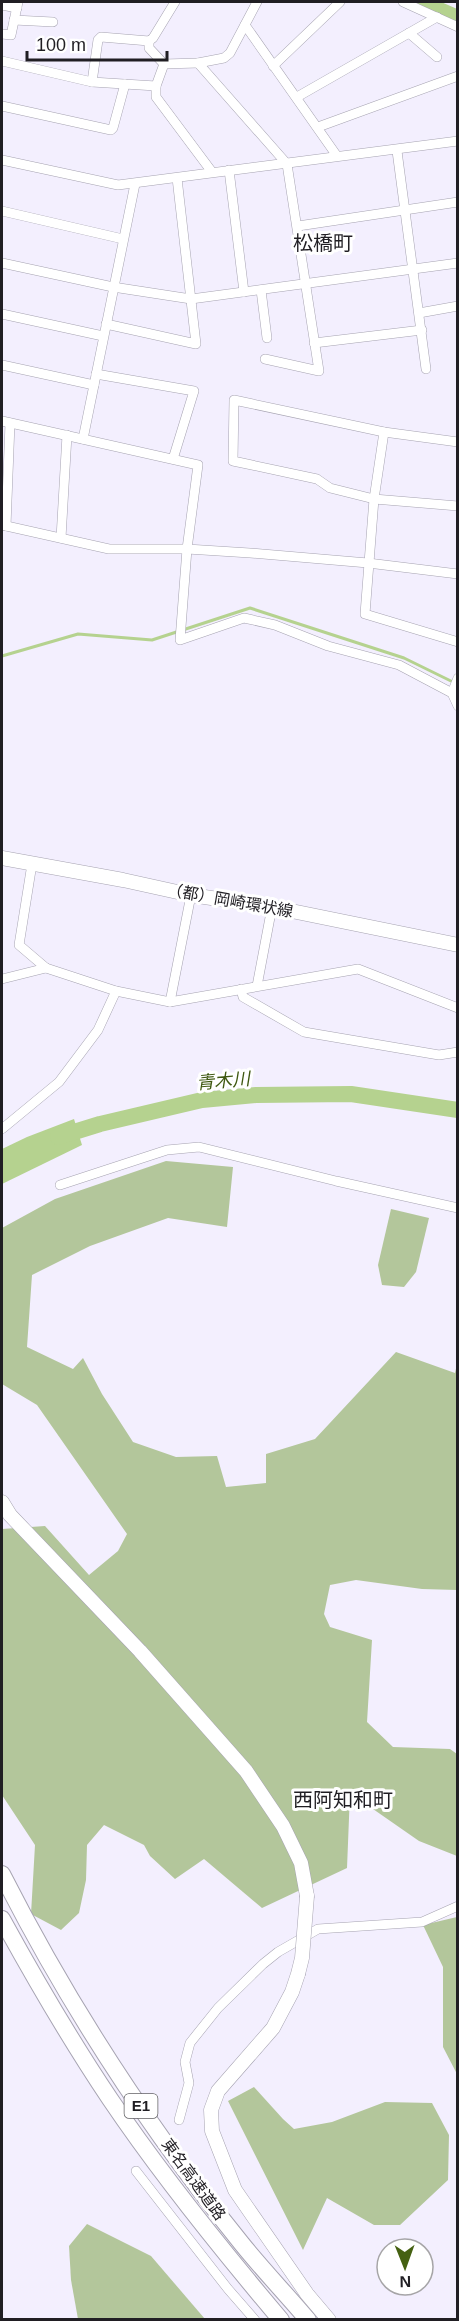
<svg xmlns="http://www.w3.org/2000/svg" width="459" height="2321" font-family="Helvetica,'Noto Sans JP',sans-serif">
  <rect width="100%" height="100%" fill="#f3effe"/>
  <g fill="#b3c69b">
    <path d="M166,1161L233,1167L227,1227L168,1218L90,1246L32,1275L27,1347L73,1369L83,1358L102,1394L133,1442L176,1457L217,1456L226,1487L266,1483V1454L315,1439L396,1352L455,1373L457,1364V1590L422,1589L356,1580L330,1585L324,1614L330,1627L372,1640L367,1722L393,1747L450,1749L457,1754V1856L419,1841L350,1793L347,1868L262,1908L204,1859L175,1879L150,1856L144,1845L104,1825L87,1845L86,1880L79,1913L61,1930L31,1914L35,1845L2,1795V1529L45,1526L89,1575L118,1551L127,1534L37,1405L2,1384V1228L55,1199Z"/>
    <path d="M391,1209L429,1218L416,1272L404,1287L382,1285L378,1265Z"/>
    <path d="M457,1917V2074L443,2047V1967L423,1925Z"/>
    <path d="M254,2087L283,2119L294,2129L332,2122L385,2102L432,2103L449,2135L448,2180L400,2225H374L327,2198L303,2250L228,2101Z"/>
    <path d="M87,2224L151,2256L205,2319H78L71,2280L69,2246Z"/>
  </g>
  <path fill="#b5d28f" d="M74,1119L82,1145L2,1184V1149L27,1137Z"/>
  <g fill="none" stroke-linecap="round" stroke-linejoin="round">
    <path stroke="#b5d28f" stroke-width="3" d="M2,656L78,634L152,640L250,608L404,658L455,683"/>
    <g stroke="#b5d28f" stroke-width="16">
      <path d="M421,2L458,18"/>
      <path d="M58,1137L100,1124L202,1100L256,1095L351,1094L458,1110"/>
    </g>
    <defs>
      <g id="street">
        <path d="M257,2L230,53L224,58L198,63L287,164L319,371L265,359"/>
        <path d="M403,2L458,27"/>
        <path d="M2,5L17,8"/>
        <path d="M14,20L53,22"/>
        <path d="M245,25L337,156"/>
        <path d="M409,33L437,57"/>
        <path d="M2,34L11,35L18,2"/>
        <path d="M149,41V48L164,64L156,86V97L212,172"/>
        <path d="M2,61L92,82L156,86"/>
        <path d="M164,64L198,63"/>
        <path d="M273,66L340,2"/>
        <path d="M92,82L98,40L101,37L149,41L153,38L175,2"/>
        <path d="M297,97L437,17"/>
        <path d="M2,106L111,130L113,128L125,84"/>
        <path d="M318,127L458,76"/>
        <path d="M397,151L426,369"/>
        <path d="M2,160L118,185L458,141"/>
        <path d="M229,170L244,292"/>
        <path d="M2,211L123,239"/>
        <path d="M298,226L458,202"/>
        <path d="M2,263L113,287L191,299L458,263"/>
        <path d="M261,290L267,338"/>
        <path d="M419,313L458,306"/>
        <path d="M2,314L103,336"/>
        <path d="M106,324L196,344L177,178"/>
        <path d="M314,343L422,330"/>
        <path d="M2,365L94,385"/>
        <path d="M96,374L194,391L173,459"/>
        <path d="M2,421L198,465L187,549L180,640L244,618L275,625L328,646L399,665L452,693L458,706"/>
        <path d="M384,432L374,499L365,614L458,642"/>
        <path d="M83,439L135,184"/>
        <path d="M458,442L384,432L234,400L233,461L317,479L330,488L374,499L458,506"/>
        <path d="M2,525L109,549H187L250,553L368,563L458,574"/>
        <path d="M6,526L10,423"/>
        <path d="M61,538L67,435"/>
        <path d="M452,693L458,678"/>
        <path d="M32,864L19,945L46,968"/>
        <path d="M2,979L46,968L116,991L170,1002L358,969L458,1008"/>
        <path d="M257,986L272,907"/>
        <path d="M241,989L243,997L304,1032L439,1055L458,1052"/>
        <path d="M170,1002L191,895"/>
        <path d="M2,1129L59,1082L98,1030L116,991"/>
        <path d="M60,1185L167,1150L199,1147L336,1181L458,1208"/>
        <path d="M179,2120L189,2083L185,2062L190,2043L218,2008L263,1964L278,1952L318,1929L422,1922L458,1906"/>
        <path d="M136,2171L228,2289L255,2320"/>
      </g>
      <g id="secondary">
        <path d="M2,858L123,880L191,895L272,907L458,945"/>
        <path d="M2,1502L10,1515L140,1651L246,1771L283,1826L301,1863L307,1896"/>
        <path d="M298,1974L292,1992L273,2028L218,2091L211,2110L212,2131L235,2190L307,2294L329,2320"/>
      </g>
      <g id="highway">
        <path d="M2,1874C68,2004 150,2130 242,2244C263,2270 286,2294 308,2320"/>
        <path d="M2,1919C36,1981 71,2041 110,2099C162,2176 221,2249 281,2320"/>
      </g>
    </defs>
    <use href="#street" stroke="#a6a3b1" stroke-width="10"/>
    <use href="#secondary" stroke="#a6a3b1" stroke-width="15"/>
    <use href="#highway" stroke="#a6a3b1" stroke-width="18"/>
    <use href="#street" stroke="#fff" stroke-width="9"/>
    <use href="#secondary" stroke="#fff" stroke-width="14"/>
    <use href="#highway" stroke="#fff" stroke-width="16"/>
    <defs>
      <path id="secondary-bridge" d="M298,1974L302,1958L307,1896"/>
    </defs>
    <use href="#secondary-bridge" stroke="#a6a3b1" stroke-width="15" stroke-linecap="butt"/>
    <use href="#secondary-bridge" stroke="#fff" stroke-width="14"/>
  </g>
  <g text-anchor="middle" stroke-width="6" stroke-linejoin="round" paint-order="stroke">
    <rect fill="#fff" stroke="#636265" stroke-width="1.5" x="124.5" y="2094" width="33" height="24" rx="4.5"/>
    <g font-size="15" font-weight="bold" fill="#201e23">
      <text x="141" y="2111">E1</text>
    </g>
    <g font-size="16" fill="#201e23" stroke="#fff">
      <text transform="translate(230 900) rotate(10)" y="6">（都）岡崎環状線</text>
      <text transform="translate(194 2179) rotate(54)" y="6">東名高速道路</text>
    </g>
    <g font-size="18" font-style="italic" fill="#3f5811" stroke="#fff">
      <text transform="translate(223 1081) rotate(-5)" y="6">青木川</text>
    </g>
    <g font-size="20" fill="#201e23" stroke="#fff">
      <text x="323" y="250">松橋町</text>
      <text x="343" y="1807">西阿知和町</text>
    </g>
  </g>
  <rect width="459" height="2321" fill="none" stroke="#201e23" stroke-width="6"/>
  <g transform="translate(405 2267) rotate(179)"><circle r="28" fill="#ffffff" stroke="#a6a5a7" stroke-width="1.5"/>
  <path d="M0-4.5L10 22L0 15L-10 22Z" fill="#456112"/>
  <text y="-9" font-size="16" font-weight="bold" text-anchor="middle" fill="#201e23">N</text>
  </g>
  <path d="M27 51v9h140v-9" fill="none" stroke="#201e23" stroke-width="3"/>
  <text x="36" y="51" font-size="18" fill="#201e23" stroke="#ffffff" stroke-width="4.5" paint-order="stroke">100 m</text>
</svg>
